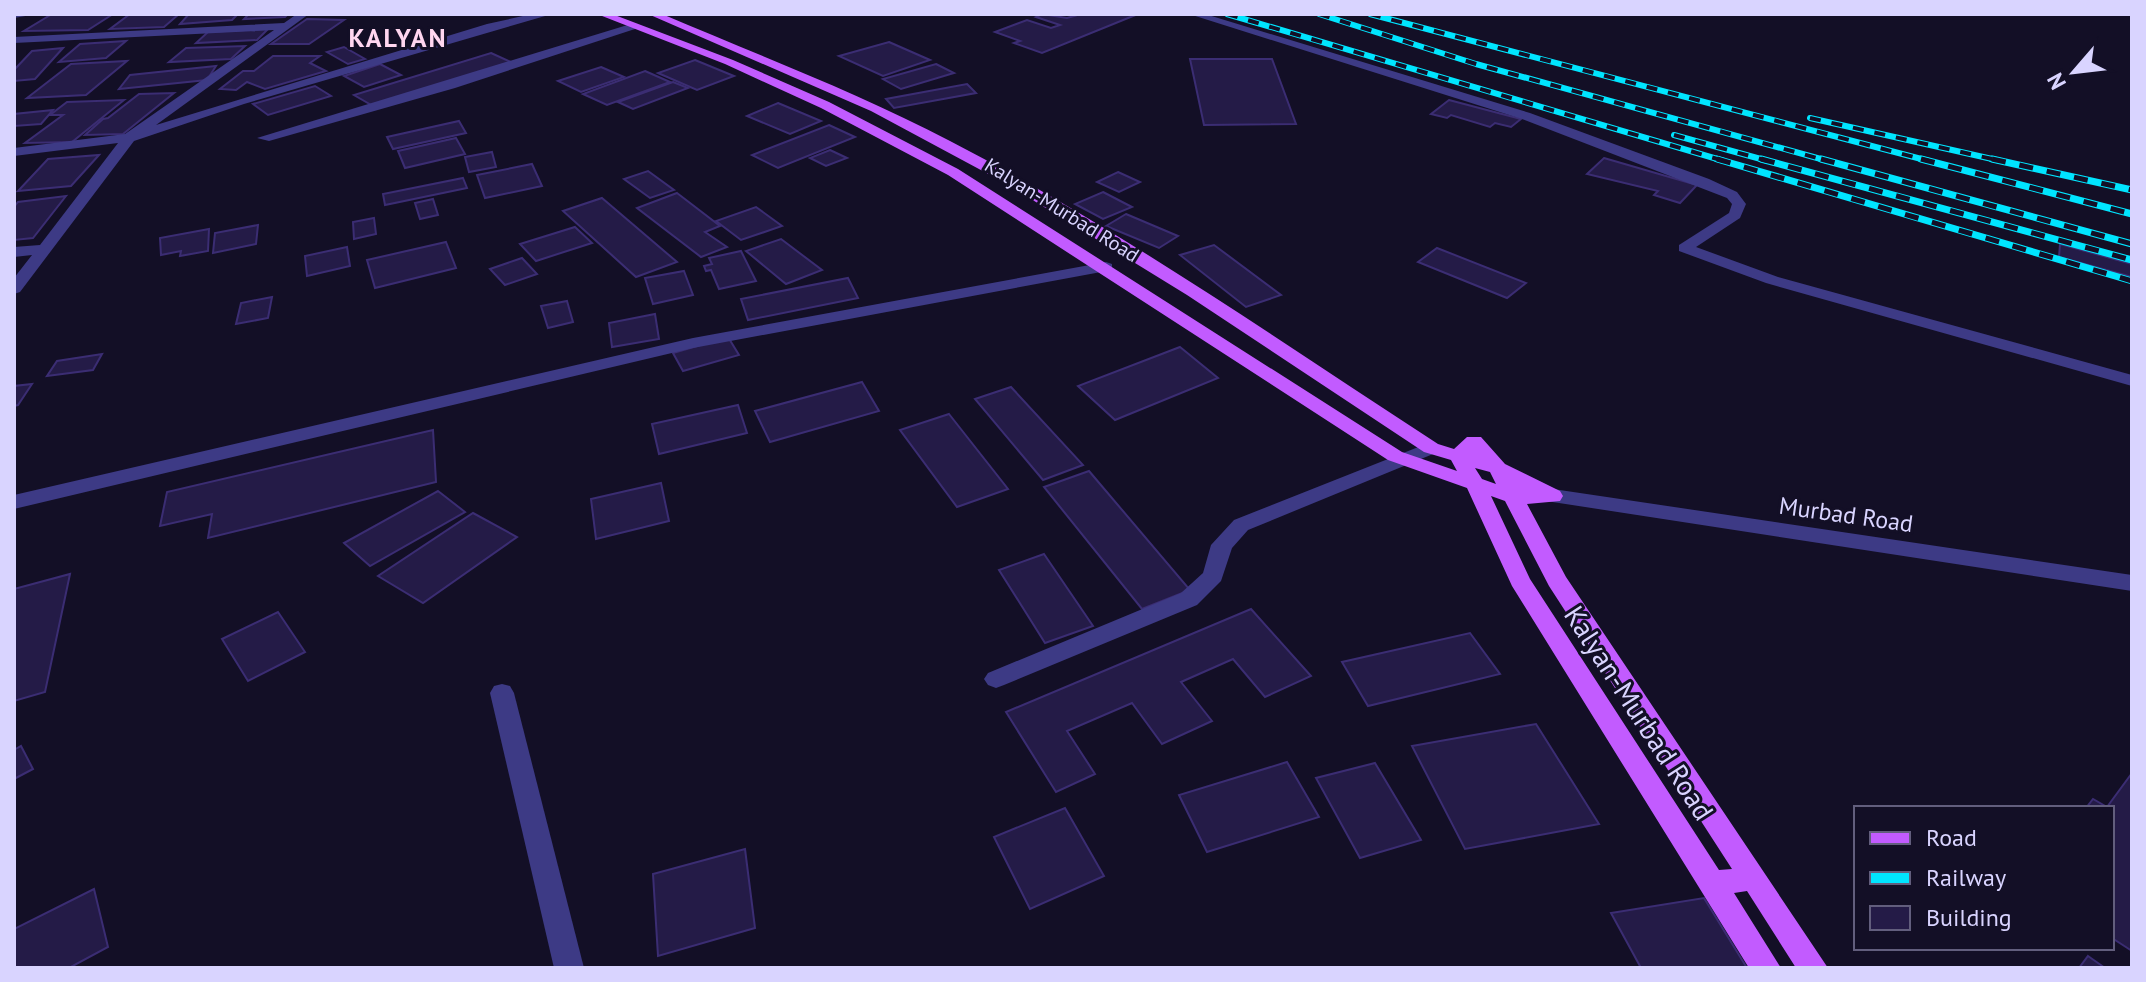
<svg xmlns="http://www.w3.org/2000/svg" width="2146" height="982" font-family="'PT Sans',sans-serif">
  <rect width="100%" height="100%" fill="#130f26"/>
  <g fill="#241b47" stroke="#3b2d73" stroke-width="2">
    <path d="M52,14H113L88,30L24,31Z"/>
    <path d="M130,14H179L164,27L110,29Z"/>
    <path d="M189,14H238L232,20L180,24Z"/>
    <path d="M249,14H288L285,17L244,19Z"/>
    <path d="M1042,14L1067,18L1074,16L1069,14H1138L1042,53L1014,43L1020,41L995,32L1027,20L1051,28L1060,25L1036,17Z"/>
    <path d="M307,19L344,20L309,44H271Z"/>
    <path d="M268,29L257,40L196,43L208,32Z"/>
    <path d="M126,41L106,58L59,62L80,44Z"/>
    <path d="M889,42L930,60L883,76L839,56Z"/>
    <path d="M245,46L231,59L169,62L186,48Z"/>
    <path d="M344,47L365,59L348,64L327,52Z"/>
    <path d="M63,48L35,79L14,81V70L32,51Z"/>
    <path d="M491,53L511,62L373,106L354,95Z"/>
    <path d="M273,56H320L310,63L326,71L265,89L247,82L236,90L220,89L243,71H254Z"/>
    <path d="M1190,59H1272L1296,124L1204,125Z"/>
    <path d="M695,60L734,76L697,90L658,73Z"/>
    <path d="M127,61L86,95L27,98L71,64Z"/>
    <path d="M380,64L401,75L364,87L344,76Z"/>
    <path d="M936,64L954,73L901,89L883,79Z"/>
    <path d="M216,66L207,80L119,89L130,75Z"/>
    <path d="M601,67L624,77L581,92L558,81Z"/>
    <path d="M645,71L670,82L607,105L583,94Z"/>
    <path d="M673,82L688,88L633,109L618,102Z"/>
    <path d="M967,84L976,93L894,108L886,99Z"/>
    <path d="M315,86L331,96L268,115L253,104Z"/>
    <path d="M174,93L123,134L85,135L103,119L108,118L139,94Z"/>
    <path d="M124,100L72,142L25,143L63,115H50L67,102Z"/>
    <path d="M1449,100L1521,119L1511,127L1495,123L1490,127L1451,115L1447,118L1431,114Z"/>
    <path d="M778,103L821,121L790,134L747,116Z"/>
    <path d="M53,110L41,124L14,126V114Z"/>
    <path d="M459,121L466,133L393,149L387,137Z"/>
    <path d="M829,125L855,137L778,168L752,155Z"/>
    <path d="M456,138L465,154L405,168L398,151Z"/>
    <path d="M830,150L847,158L826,166L810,158Z"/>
    <path d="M492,152L496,167L469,172L465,157Z"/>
    <path d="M99,155L71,186L18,191L48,159Z"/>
    <path d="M1604,158L1697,185L1680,203L1654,195L1658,191L1587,174Z"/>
    <path d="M532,164L542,186L485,198L477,175Z"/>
    <path d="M648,171L674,190L650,198L624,179Z"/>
    <path d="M1118,172L1140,182L1119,192L1097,182Z"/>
    <path d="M463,178L467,188L385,205L383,194Z"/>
    <path d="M1103,192L1132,207L1103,219L1075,204Z"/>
    <path d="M677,193L720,226L705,232L727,247L701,257L637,208Z"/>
    <path d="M66,196L33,238L14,240V207L18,202Z"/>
    <path d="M602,198L677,262L636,277L563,211Z"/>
    <path d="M433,199L438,215L420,219L415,203Z"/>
    <path d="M756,207L782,226L741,240L716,221Z"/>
    <path d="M1126,214L1178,236L1159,248L1106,226Z"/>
    <path d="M374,218L376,234L354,239L353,222Z"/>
    <path d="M258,225L256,244L213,253L215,233Z"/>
    <path d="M575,227L592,243L536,261L520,244Z"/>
    <path d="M209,229L208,251L180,256L181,251L161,255L160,238Z"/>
    <path d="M781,239L822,270L786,284L746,251Z"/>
    <path d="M446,242L456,268L375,288L367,260Z"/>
    <path d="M2060,244L2132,264V277L2059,257Z"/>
    <path d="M1214,245L1281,295L1246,307L1180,255Z"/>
    <path d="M347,247L350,266L307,276L305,256Z"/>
    <path d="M1437,248L1526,283L1507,298L1418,262Z"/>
    <path d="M741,251L756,281L719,289L711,270L706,271L704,266L712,264L709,258Z"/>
    <path d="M522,258L537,274L505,285L490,269Z"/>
    <path d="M684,271L693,295L653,304L645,278Z"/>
    <path d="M848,278L858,298L748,320L741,299Z"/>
    <path d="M272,297L268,318L236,324L241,303Z"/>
    <path d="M567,301L573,322L548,328L541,306Z"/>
    <path d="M655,314L659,339L612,347L609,323Z"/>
    <path d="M728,337L739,355L683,371L673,353Z"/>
    <path d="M1180,347L1218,378L1115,420L1078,386Z"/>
    <path d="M102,354L93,370L47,376L57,361Z"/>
    <path d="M862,382L879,411L770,442L755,411Z"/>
    <path d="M32,384L18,405L14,406V386Z"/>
    <path d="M1011,387L1083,465L1043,480L975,399Z"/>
    <path d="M738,405L747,433L659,454L652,424Z"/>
    <path d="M949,414L1008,489L957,507L900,430Z"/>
    <path d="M433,430L436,482L208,538L212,514L160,526L167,492Z"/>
    <path d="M1089,471L1190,590L1142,609L1044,487Z"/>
    <path d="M661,483L669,521L596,539L591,499Z"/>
    <path d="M438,491L465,512L370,566L344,543Z"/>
    <path d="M473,513L517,537L423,603L378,576Z"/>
    <path d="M1044,554L1093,626L1045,643L999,570Z"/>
    <path d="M70,574L45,692L14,701V589Z"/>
    <path d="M1251,609L1311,676L1265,697L1233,659L1181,682L1212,721L1162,744L1132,703L1067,731L1095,774L1056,792L1006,712Z"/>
    <path d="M278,612L305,652L248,681L222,639Z"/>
    <path d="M1470,633L1500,674L1368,706L1342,662Z"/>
    <path d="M1536,724L1599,824L1465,849L1412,746Z"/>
    <path d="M21,746L33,769L14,779V750Z"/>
    <path d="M1287,762L1319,817L1207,852L1179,795Z"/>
    <path d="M1375,763L1421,840L1360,858L1316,778Z"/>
    <path d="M2132,773V951L2112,938V808H2086L2093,799L2107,807Z"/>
    <path d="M1065,808L1104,876L1030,909L994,837Z"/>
    <path d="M745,849L755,928L658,956L653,874Z"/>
    <path d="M94,889L108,947L69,968H14V929Z"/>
    <path d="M1704,898L1747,968H1641L1611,913Z"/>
    <path d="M2088,956L2105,968H2079Z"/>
  </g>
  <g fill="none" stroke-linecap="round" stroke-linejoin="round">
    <g fill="#3d3a85" fill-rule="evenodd">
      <path d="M14,14H31V15L14,18Z"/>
      <path d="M297,14H309L156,125L487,24L532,14H552L244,104L134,141L20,292L14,294V278L32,255L14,257V247L40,245L118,143L14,156V148L125,134L274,30L14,43V37L284,23Z"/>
      <path d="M1189,14H1205L1530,113L1709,179L1737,192L1746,204L1740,218L1696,247L1778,277L2132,375V386L1766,283L1679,251V245L1729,213L1732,204L1727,198L1522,119Z"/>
      <path d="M634,23L639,26L638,28L455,88L269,141L257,138Z"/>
      <path d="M1106,262L1112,264V270L693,348L14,509V495L693,338Z"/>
      <path d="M1431,442L1441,448L1438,452L1248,530L1232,548L1221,581L1197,605L1004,685L996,688L988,685L984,679L988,673L1181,593L1203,573L1211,545L1234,520Z"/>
      <path d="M1553,489L2132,575V591L1546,501L1543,496Z"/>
      <path d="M502,684L510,686L514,693L584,968H554L490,693L494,686Z"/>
    </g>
    <path fill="#c25bff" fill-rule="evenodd" d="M597,14H612L733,60L829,102L958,169L1402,452L1457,471L1451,460L1424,452L1187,295L1005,183L871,111L648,14H662C758,55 857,92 950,141C1120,229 1278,340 1438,444L1454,449L1467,437H1481L1505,464L1560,491L1563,496L1560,501L1527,504L1566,577L1828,968H1796L1747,891L1734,893L1781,968H1749L1512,586L1467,488L1388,460L948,175L821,108L725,64ZM1475,468L1490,472L1496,484L1482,479ZM1491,496L1505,501L1549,586L1732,869L1719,870L1530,579Z"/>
    <defs>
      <g id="rail-far1">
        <path d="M1227,14L1724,161"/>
        <path d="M1319,14L1476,64L1828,161"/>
        <path d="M1370,14L1929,161"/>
        <path d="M1810,118L2001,161"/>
        <path d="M1674,135L1768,161"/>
      </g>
      <g id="rail">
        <path d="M1717,159L2132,281"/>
        <path d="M1761,159L2132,260"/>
        <path d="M1821,159L2132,244"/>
        <path d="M1921,159L2132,214"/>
        <path d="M1992,159L2132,190"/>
      </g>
    </defs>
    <use href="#rail-far1" stroke="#00e5ff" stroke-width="6"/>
    <use href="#rail" stroke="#00e5ff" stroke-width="7"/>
    <use href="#rail-far1" stroke="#130f26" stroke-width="4" stroke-dasharray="11" stroke-linecap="butt"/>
    <use href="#rail" stroke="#130f26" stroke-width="5" stroke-dasharray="14" stroke-linecap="butt"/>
  </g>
  <g text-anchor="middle" stroke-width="6" stroke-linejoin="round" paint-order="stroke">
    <g font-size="20" fill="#d9d4ff" stroke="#130f26">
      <text transform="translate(1062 210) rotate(32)" y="7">Kalyan-Murbad Road</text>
    </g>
    <g font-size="24" fill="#d9d4ff" stroke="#130f26">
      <text transform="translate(1846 515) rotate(8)" y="8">Murbad Road</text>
    </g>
    <g font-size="26" font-weight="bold" letter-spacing="2" fill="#ffd6f0" stroke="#130f26">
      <text x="398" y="47">KALYAN</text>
    </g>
    <g font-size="28" fill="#d9d4ff" stroke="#130f26">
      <text transform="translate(1639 713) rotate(57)" y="10">Kalyan-Murbad Road</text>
    </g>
  </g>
  <rect width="2146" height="982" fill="none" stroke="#d9d4ff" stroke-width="32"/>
  <rect x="1854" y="806" width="260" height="144" fill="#130f26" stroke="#625e7d" stroke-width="2"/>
  <rect x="1870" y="832" width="40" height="12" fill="#c25bff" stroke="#625e7d" stroke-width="2"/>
  <text x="1926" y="846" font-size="24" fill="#d9d4ff">Road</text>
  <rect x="1870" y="872" width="40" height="12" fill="#00e5ff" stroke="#625e7d" stroke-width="2"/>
  <text x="1926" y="886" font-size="24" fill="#d9d4ff">Railway</text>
  <rect x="1870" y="906" width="40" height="24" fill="#241b47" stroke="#625e7d" stroke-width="2"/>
  <text x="1926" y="926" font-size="24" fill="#d9d4ff">Building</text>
  <g transform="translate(2074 72) rotate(242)" stroke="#130f26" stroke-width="6" paint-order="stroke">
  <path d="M0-6L14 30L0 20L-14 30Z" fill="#d9d4ff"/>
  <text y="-12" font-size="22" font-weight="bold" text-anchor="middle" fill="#d9d4ff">N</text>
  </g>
</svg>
